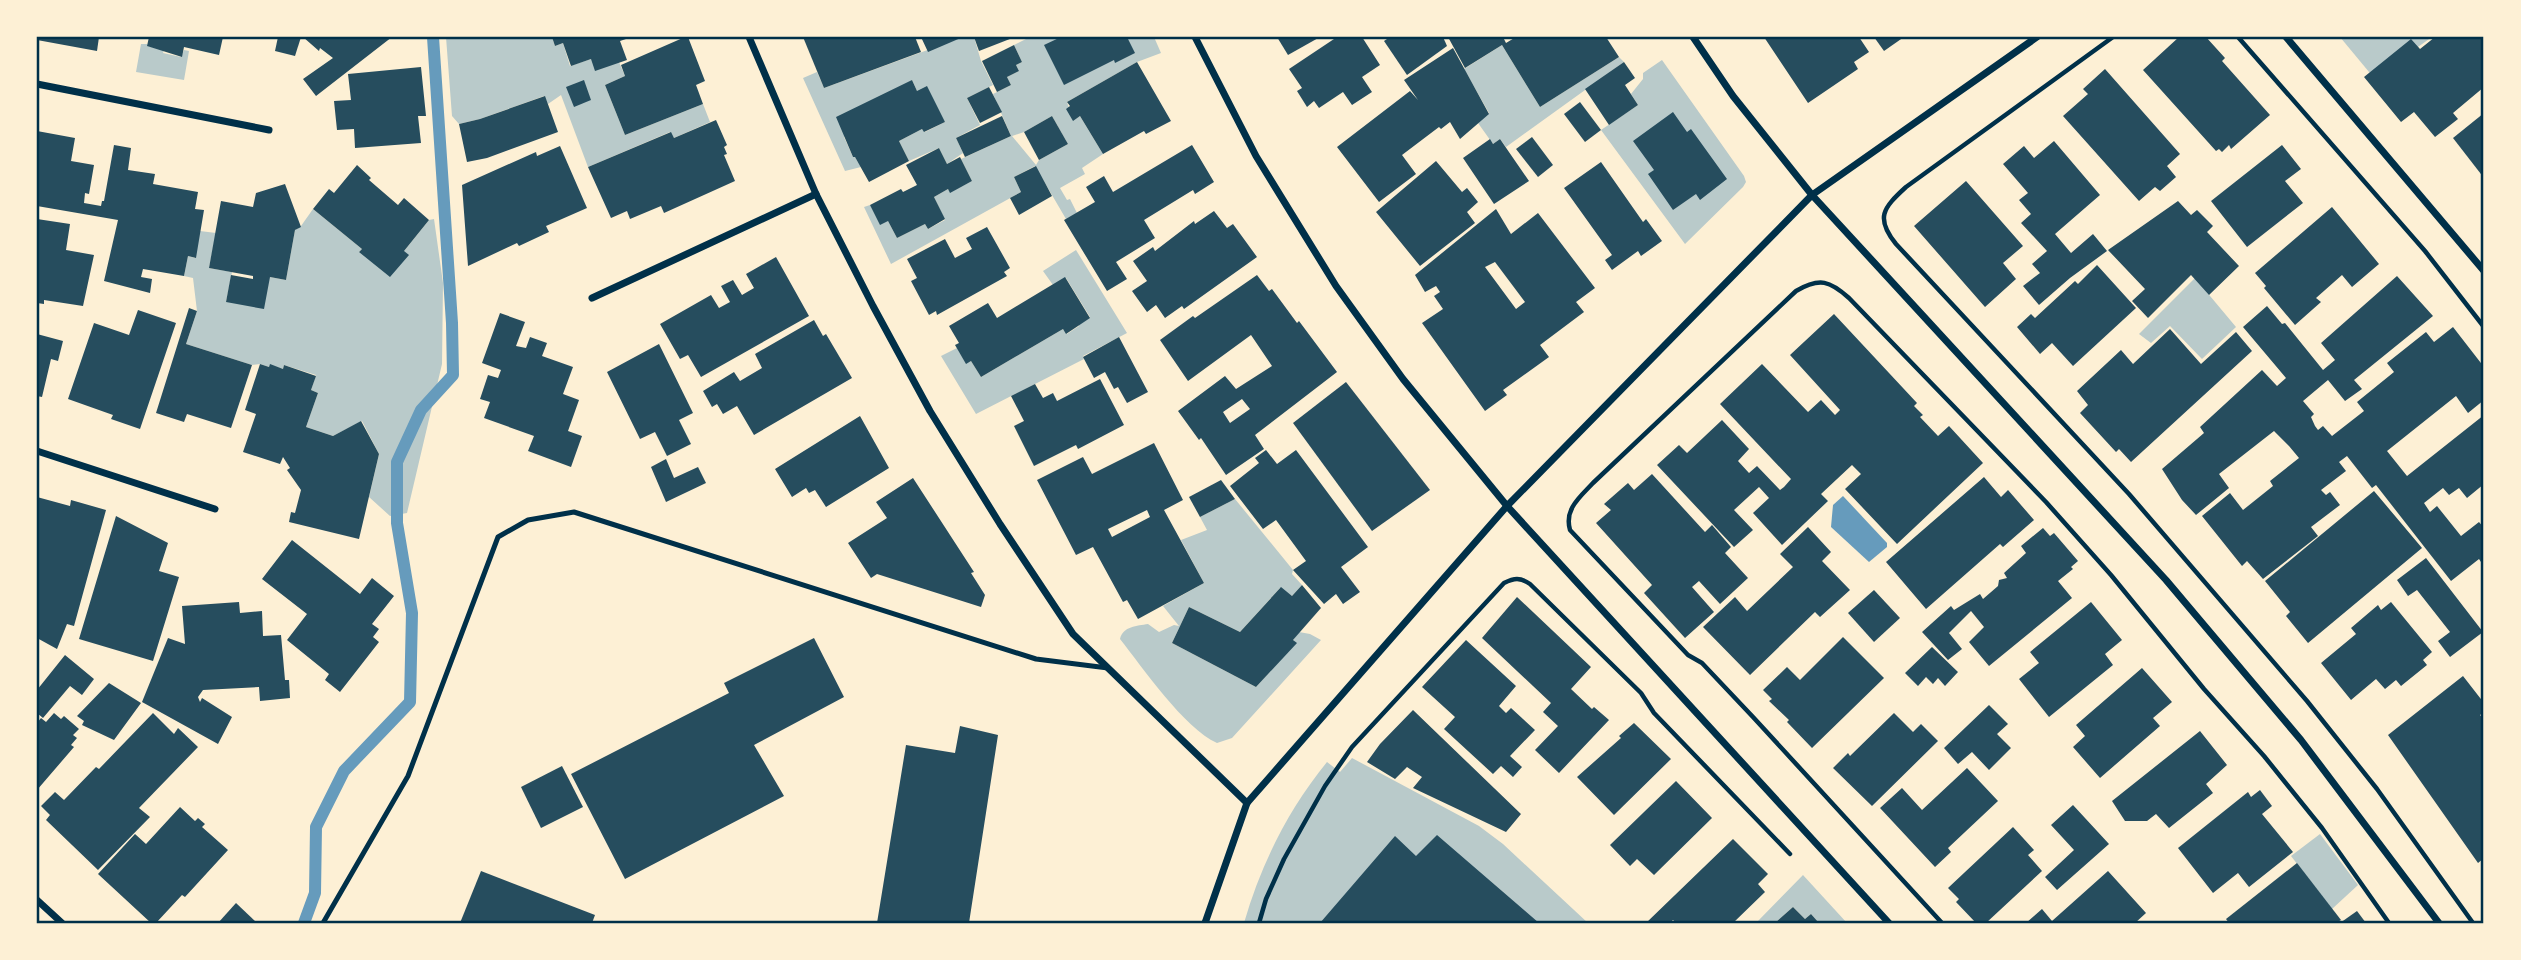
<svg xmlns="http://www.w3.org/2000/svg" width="2521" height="960" font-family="Figtree,sans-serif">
  <rect width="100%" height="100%" fill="#fdf0d5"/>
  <g fill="#b9caca" fill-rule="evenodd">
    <path d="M446,37H552L555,46L563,43L570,66L591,59L619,62L625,76L605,85L625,135L703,104L710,122L674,138L670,132L588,167L561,95L548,104L544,96L480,119L459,124L452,116Z"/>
    <path d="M963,37H974L981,61L993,85L967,98L980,125L956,138L963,153L947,164L939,148L909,161L899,141L922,129L925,132L945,122L917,91L912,80L844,137L853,157H855L861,167L845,171L803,78L817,72L824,88Z"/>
    <path d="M1030,37H1154L1161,53L1137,62L1067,102L1073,120L1080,116L1103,154L1082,168L1085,174L1060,188L1067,200L1070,199L1077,213L1066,219L1035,166L1014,177L1021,192L891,264L864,207L870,205L888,221L897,238L925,224L928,229L945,220L934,197L948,189L950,192L972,181L961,159L1011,136L993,94L1011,85L1007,77L1019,71L1016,65L1022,62L1014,45ZM1052,116L1068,144L1039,160L1036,165L1012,136L1024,132Z"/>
    <path d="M2340,37H2432L2374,78Z"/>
    <path d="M141,44H147L148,46L164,50L163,53L181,57L184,50L189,51L184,80L136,72Z"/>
    <path d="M1502,45L1540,107L1619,57L1624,62L1506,147L1500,139L1493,144L1478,123L1489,113L1464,69Z"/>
    <path d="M1662,60L1744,176L1746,182L1743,187L1685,244L1601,130L1638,105L1631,94L1643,79V73Z"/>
    <path d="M313,209L362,249L359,252L404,251L429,220L434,219L443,283L442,364L407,513L390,516L369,497L379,454L362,421L333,436L306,427L318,393L311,390L316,375L284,365L283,369L270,365L269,367L260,364L252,365L186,344L197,311L193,278L184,276L188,256L195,258L200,231L216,233L209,268L232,272L226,302L270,277L286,280L295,230L301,226Z"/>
    <path d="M1076,250L1127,333L1083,356L1084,359L976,414L941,356L957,348L966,363L971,361L981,377L1063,329L1067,334L1079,326V324L1090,317L1066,278L1053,285L1043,271Z"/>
    <path d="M2195,278L2236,327L2202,359L2170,326L2151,343L2139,334Z"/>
    <path d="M1235,499L1293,570L1292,574L1302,585L1292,596L1280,588L1240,632L1189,607L1172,643L1256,687L1296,643L1293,640L1299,632L1310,634L1321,640L1232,738L1217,743C1184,728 1143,668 1120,639C1123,626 1137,626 1148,624L1159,632L1174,625L1179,626L1163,606L1204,583L1181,540L1207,530L1200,517Z"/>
    <path d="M1352,758L1479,826L1503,844L1588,923H1244C1261,864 1288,810 1327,762L1340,772Z"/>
    <path d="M2320,834L2358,885L2332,909L2291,856Z"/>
    <path d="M1803,875L1847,923H1819L1811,914L1805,919L1793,907L1775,923H1756Z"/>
  </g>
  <path fill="#669bbc" d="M1843,496L1887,543V547L1869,562L1831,527L1833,505Z"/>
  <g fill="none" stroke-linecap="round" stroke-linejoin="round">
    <path stroke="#669bbc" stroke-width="12" d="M304,923L315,893L316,827L344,771L410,702L412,613L397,523V462L421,410L453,375L452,323L433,37"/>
  </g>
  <g fill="#264d5e" fill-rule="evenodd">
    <path d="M37,37H99L97,51L37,40Z"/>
    <path d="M149,37H223L219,55L184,47L182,57L147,46Z"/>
    <path d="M278,37H301L295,56L275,51Z"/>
    <path d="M303,37H392L316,96L303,79L333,58L320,48L319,51Z"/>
    <path d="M552,37H632L620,41L627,60L595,71L591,59L571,66L563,43L555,46Z"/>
    <path d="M685,37H688L705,81L696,85L703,104L625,135L605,85L625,76L621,65Z"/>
    <path d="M803,37H915L921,52L824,88Z"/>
    <path d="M921,37H963L928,52Z"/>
    <path d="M974,37H1015L979,51Z"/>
    <path d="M1061,37H1127L1135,53L1115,63L1114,60L1064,85L1044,45Z"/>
    <path d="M1277,37H1320L1288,55Z"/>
    <path d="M1337,37H1362L1380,65L1362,77L1372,92L1352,105L1343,92L1319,108L1314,101L1307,107L1297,91L1302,88L1289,69Z"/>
    <path d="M1390,37H1443L1447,46L1407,75L1384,41Z"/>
    <path d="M1448,37H1503L1506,43L1516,37H1606L1619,57L1540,107L1502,45L1465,68Z"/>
    <path d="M1764,37H1859L1869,52L1854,62L1858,69L1808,103Z"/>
    <path d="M1874,37H1904L1884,51Z"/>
    <path d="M2179,37H2206L2225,58L2222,61L2270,115L2231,149L2229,145L2222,152L2219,149L2216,151L2143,70Z"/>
    <path d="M2435,37H2484V87L2453,113L2458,119L2435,137L2414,112L2401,122L2364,77L2411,39L2420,49Z"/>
    <path d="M1014,45L1022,62L1016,65L1019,71L1007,77L1011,85L997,92L982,61Z"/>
    <path d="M1453,48L1489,114L1460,139L1450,122L1441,129L1439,127L1402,155L1416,174L1379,202L1337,147L1410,91L1418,100L1404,80Z"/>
    <path d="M1137,62L1171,121L1146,134L1144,131L1103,154L1080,116L1073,121L1066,109L1070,106L1067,102Z"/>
    <path d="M1624,62L1635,78L1625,85L1638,105L1609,125L1585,89Z"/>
    <path d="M421,67L426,116H418L421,143L355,148L354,129L337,130L334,101L351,100L348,74Z"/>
    <path d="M2105,69L2180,154L2167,166L2176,177L2160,191L2155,187L2139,201L2063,116L2088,94L2083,89Z"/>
    <path d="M584,80L591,100L574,107L566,87Z"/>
    <path d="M912,80L917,91L927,86L945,122L924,132L922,129L899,141L909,161L869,182L855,157H853L836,117Z"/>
    <path d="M989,87L1002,112L980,123L967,98Z"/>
    <path d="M545,96L558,132L487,158L467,162L459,124L480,119Z"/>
    <path d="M1580,102L1601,130L1585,142L1564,114Z"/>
    <path d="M1673,112L1687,132L1691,129L1727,179L1700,200L1696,194L1673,210L1648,174L1654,170L1633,141Z"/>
    <path d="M2484,113V178L2453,138Z"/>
    <path d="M1002,116L1011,136L965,157L956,138Z"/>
    <path d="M1052,116L1068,144L1039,160L1024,132Z"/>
    <path d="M716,120L727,145L724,147L727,154L724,155L735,181L664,213L661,206L630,219L627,211L611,218L588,167L671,132L674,138Z"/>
    <path d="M37,131L75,138L71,161L94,165L89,194L85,193L84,203L101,206L102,201H104L114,145L131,148L128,170L155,174L153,184L198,192L195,209L204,210L196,258L188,256L184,276L143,269L141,277L152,279L150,293L104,281L118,220L37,206Z"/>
    <path d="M1532,137L1553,165L1538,177L1516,149Z"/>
    <path d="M1490,139L1493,144L1500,139L1529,181L1494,204L1463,158Z"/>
    <path d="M2054,141L2100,195L2055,234L2071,253L2093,234L2107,251L2070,278L2039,305L2023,286L2040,273L2032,264L2047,251L2021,223L2031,214L2019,200L2028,193L2003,164L2024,146L2034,158Z"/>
    <path d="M1192,145L1214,182L1195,194L1193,190L1144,220L1155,238L1116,262L1127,279L1107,291L1064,220L1095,202L1086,187L1104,176L1113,192Z"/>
    <path d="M2282,145L2301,169L2285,181L2303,203L2247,247L2211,201Z"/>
    <path d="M560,146L587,208L546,226L549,232L519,246L517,243L468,266L462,185L536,152L537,156Z"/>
    <path d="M939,148L947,164L960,157L972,181L950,193L948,189L934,197L945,219L928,229L925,224L897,238L888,221L880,225L870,205L901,189L903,192L917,185L906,165Z"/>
    <path d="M1436,161L1462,192L1467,188L1478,202L1467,212L1475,223L1420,266L1376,212Z"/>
    <path d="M1601,162L1643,222L1646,219L1662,241L1641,256L1638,251L1612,270L1605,260L1612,255L1564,188Z"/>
    <path d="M357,165L371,178L369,180L398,205L404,198L429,220L404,251L409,255L390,277L359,252L362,249L313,209L329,189L334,193Z"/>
    <path d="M1036,166L1052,196L1019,215L1010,198L1021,192L1014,177Z"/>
    <path d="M1966,181L2023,246L2003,263L2016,279L1985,307L1914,226Z"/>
    <path d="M285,184L301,227L295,230L286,280L270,277L264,309L226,302L231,275L253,279V276L209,268L221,201L253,207L256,193Z"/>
    <path d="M2178,201L2191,215L2197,210L2213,226L2207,232L2239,266L2209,295L2191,275L2148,318L2132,301L2145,289L2108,250Z"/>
    <path d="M2332,207L2379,264L2352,287L2342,275L2316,298L2321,302L2295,325L2264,288L2266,286L2255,273Z"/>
    <path d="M1496,209L1511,234L1538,213L1595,288L1576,302L1584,312L1540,345L1549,357L1503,390L1507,395L1485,411L1422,323L1443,309L1434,296L1440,292L1436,286L1425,292L1415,275ZM1495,262L1525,302L1516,309L1485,267Z"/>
    <path d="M1214,211L1227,228L1233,224L1257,257L1184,309L1182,306L1165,318L1156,305L1147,312L1132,291L1147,281L1133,261L1153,247L1155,251L1194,221L1195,224Z"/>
    <path d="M37,219L70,224L66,250L94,255L83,306L44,300V304L37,303Z"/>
    <path d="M987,227L1010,268L1004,272L1007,276L937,315L936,311L929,315L911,281L917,278L907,259L945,239L955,258L972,249L966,238Z"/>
    <path d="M776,257L809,316L701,377L688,355L680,359L660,324L711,295L719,308L730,302L721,286L733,280L742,295L754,288L746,274Z"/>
    <path d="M2097,265L2136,308L2073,366L2052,343L2040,354L2017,327L2031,314L2035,318L2075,281L2078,284Z"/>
    <path d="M1257,275L1269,291L1272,289L1297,323L1299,321L1337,372L1255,435L1264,449L1226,475L1201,438L1199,440L1178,411L1225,376L1236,389L1272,366L1251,335L1188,381L1160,340L1193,316L1195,318ZM1242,399L1250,409L1230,423L1223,412Z"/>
    <path d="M2397,276L2433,316L2354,380L2362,389L2345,401L2328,380L2303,401L2314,414L2311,417L2315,426L2318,430L2323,426L2332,436L2364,411L2357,402L2394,372L2387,363L2426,332L2434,342L2453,327L2484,367V400L2468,413L2456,396L2387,451L2407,476L2484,415V484L2467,498L2459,488L2449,495L2443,488L2424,503L2430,512L2437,506L2461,536L2479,522L2484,528V560L2481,562L2479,559L2451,581L2376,485L2372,488L2347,456L2339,462L2346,471L2321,490L2326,495L2330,492L2340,505L2311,527L2318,536L2263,579L2247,561L2242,566L2202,516L2230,493L2243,510L2273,486L2270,481L2299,458L2289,446L2274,431L2219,474L2229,488L2196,515L2182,500L2162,469L2204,433L2200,427L2262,370L2277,386L2286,378L2243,327L2267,306L2282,324L2285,323L2323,370L2335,360L2321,343Z"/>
    <path d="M1065,277L1090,318L1066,334L1063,329L981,377L971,361L966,364L955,345L959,343L949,326L988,303L997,318Z"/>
    <path d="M189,308L197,311L186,344L252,365L231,428L187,414L184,422L156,413Z"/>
    <path d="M138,310L176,323L140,429L111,419L113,415L68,399L94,323L129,335Z"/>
    <path d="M500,313L525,322L516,346L526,348L530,337L547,343L542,356L573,367L563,394L579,400L568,431L582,436L571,467L528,451L534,436L484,418L490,402L480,399L488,375L498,378L501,370L482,363Z"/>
    <path d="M1834,314L1917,403L1914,406L1923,415L1920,417L1938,436L1949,426L1983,463L1897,544L1845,489L1861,474L1852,465L1821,494L1828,501L1782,545L1753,513L1769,498L1759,487L1734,510L1753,530L1734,547L1657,465L1679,445L1687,453L1722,420L1749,449L1738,461L1749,473L1757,466L1780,490L1784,487L1791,479L1720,404L1762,364L1808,412L1821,400L1835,415L1840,410L1790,355Z"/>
    <path d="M814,320L823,336L826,334L852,378L754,435L737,406L723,414L717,404L712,407L703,391L734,372L740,381L762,368L755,354Z"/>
    <path d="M2170,329L2201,364L2236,332L2252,351L2131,462L2119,449L2116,452L2080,413L2088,405L2077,391L2121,350L2133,364Z"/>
    <path d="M37,334L63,341L58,361L51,359L42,397L37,396Z"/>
    <path d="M1119,337L1148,392L1127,403L1118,387L1114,389L1105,372L1094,378L1083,357Z"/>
    <path d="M659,344L693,413L679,420L691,444L667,456L655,432L640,439L607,372Z"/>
    <path d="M260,364L269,367L270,364L283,369L284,365L316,376L311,390L318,393L306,427L333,436L361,421L379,454L359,539L289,522L291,512L295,513L301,490L287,470L290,468L283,457L280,464L243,452L256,414L245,410Z"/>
    <path d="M1100,379L1124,425L1078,449L1076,445L1034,466L1014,426L1024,421L1011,396L1035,384L1043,398L1053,393L1057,401Z"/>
    <path d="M1346,382L1430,490L1372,531L1293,423Z"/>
    <path d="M860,416L889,468L826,507L815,490L809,493L806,488L792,497L775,469Z"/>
    <path d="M1154,443L1183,500L1164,510L1204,583L1138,619L1127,600L1123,602L1093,547L1076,555L1037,480L1083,457L1092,474ZM1147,510L1150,517L1112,537L1108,529Z"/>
    <path d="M1266,450L1277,464L1296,450L1368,547L1341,567L1360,592L1343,604L1336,594L1324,604L1293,570L1306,561L1276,520L1263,529L1230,486L1259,463L1255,458Z"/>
    <path d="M666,459L674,478L698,467L706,483L666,502L651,467Z"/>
    <path d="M1652,474L1705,532L1712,525L1731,547L1725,553L1748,578L1720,604L1699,581L1692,587L1714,612L1685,638L1644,593L1652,585L1596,523L1611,510L1604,504L1628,483L1634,490Z"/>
    <path d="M1984,477L2001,497L2008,490L2034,520L2003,547L2000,544L1926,609L1886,562Z"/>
    <path d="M913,478L974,572L971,573L985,595L981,607L877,574L871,578L848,543L887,518L876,502Z"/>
    <path d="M1221,480L1235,499L1200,517L1189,497Z"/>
    <path d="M2374,491L2422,548L2308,643L2286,616L2290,612L2265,581Z"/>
    <path d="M37,497L70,506L71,500L106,510L74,626L67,624L57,649L37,638Z"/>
    <path d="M116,516L168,543L159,571L179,577L153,661L79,639Z"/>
    <path d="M1808,527L1831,552L1822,561L1850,590L1820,617L1815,612L1750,675L1703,627L1735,597L1747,611L1793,567L1780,554Z"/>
    <path d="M2043,528L2050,536L2054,533L2078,561L2071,567L2073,569L2058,581L2072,598L1989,666L1969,642L1984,627L1971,611L1949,633L1962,649L1948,660L1922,632L1951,606L1954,610L1980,594L1983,599L1998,586L1999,580L2007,578L2004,573L2026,553L2021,546Z"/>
    <path d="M292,540L360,594L372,578L394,596L372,624L379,629L373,637L379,642L340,692L325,680L329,674L287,640L307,614L262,579Z"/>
    <path d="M2426,558L2483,632L2450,657L2438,641L2450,632L2417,590L2408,596L2397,580Z"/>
    <path d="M1302,585L1321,608L1293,640L1297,643L1256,687L1172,643L1189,607L1240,632L1281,587L1292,596Z"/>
    <path d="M1874,590L1900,618L1874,642L1848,613Z"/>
    <path d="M1517,597L1591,667L1571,689L1592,709L1594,707L1609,720L1559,773L1535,750L1558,726L1543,712L1551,703L1482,638Z"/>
    <path d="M239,602L240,613L262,611L263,636L281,635L285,680H289L290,698L260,701L259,687L203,690L198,697L200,702L202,698L232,717L218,744L142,702L168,638L185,644L182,606Z"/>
    <path d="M2091,602L2122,640L2105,654L2113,665L2049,717L2019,679L2039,663L2030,652Z"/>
    <path d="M2391,602L2432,652L2423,660L2427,665L2401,686L2396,680L2385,689L2376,679L2351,700L2321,663L2356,634L2351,628L2378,605L2381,610Z"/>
    <path d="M1843,637L1884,678L1812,748L1787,722L1789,720L1769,701L1772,699L1763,690L1787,667L1800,680Z"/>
    <path d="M814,638L844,697L754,745L784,796L625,879L571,774L729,693L724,683Z"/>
    <path d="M1466,640L1516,686L1499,706L1506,713L1511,708L1535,730L1510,756L1522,767L1513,777L1501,766L1493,774L1444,729L1455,717L1422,687Z"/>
    <path d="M1932,647L1958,672L1945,686L1938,678L1933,684L1926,677L1918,686L1905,673Z"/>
    <path d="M65,655L94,679L82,695L70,686L43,718L37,713V690Z"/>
    <path d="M2142,668L2172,702L2153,718L2160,726L2100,778L2073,747L2085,736L2076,725Z"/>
    <path d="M2463,676L2484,703V712L2480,715L2484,720V858L2478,863L2388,735Z"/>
    <path d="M109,683L141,703L114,740L82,725L84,721L77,716Z"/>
    <path d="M1989,705L2008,724L1997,734L2011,748L1989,770L1972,752L1958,764L1944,748Z"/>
    <path d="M1413,710L1521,814L1506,832L1413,788L1422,777L1407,767L1395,779L1367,762L1380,744Z"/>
    <path d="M54,713L61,719L64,716L79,729L73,735L77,738L71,745L74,747L37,790V723L41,718L46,722Z"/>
    <path d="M153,713L174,734L178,728L198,747L139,808L150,817L98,870L46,820L50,815L41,806L55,792L64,800L96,767L99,769Z"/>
    <path d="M1894,713L1913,732L1921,724L1938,741L1872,806L1833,768L1848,753L1850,756Z"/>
    <path d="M1634,723L1671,759L1614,815L1577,777L1621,738L1619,736Z"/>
    <path d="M960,726L998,735L969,923H877L906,745L955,753Z"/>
    <path d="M2200,731L2227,765L2206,784L2213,793L2169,828L2156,814L2147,821H2125L2112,801Z"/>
    <path d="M562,766L583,807L541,828L521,787Z"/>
    <path d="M1967,768L1998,801L1948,848L1951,852L1935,867L1880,808L1902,788L1922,810Z"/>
    <path d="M1676,781L1712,818L1654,875L1637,859L1630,866L1610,845Z"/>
    <path d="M2260,790L2272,806L2262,814L2293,852L2249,887L2238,873L2213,893L2178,848L2248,792L2251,797Z"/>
    <path d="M2073,805L2109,844L2057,890L2045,877L2074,850L2051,825Z"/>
    <path d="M180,807L195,821L198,818L205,824L202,827L228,850L185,897L182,895L156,923H151L98,874L135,834L146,844Z"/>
    <path d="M2013,827L2034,850L2028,855L2042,871L1986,923H1976L1956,902L1959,899L1948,888Z"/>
    <path d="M1437,835L1539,923H1320L1395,836L1416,856Z"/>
    <path d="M1733,839L1768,874L1758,884L1765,892L1733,923H1676L1673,920L1670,923H1646Z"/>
    <path d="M2297,863L2341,920L2336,923H2229L2226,919Z"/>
    <path d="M481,871L595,915L592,923H460Z"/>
    <path d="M2108,871L2146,913L2135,923H2026L2042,909L2052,921Z"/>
    <path d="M236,903L257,923H218Z"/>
    <path d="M1793,907L1805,919L1811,914L1819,923H1775Z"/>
    <path d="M2357,911L2366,923H2340Z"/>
  </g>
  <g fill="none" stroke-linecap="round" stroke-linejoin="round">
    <g stroke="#003049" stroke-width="4.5">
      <path d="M2113,37L1906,187C1883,208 1875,218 1896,244L2129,494L2307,701L2377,789L2473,923"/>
      <path d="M2238,37L2425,251L2484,327"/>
      <path d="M1259,923L1266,899L1284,859L1325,786L1352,747L1504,583C1514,578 1520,577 1530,584L1641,693L1654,713L1790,854"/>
      <path d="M1942,923L1753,717L1702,663L1688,655L1570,530C1564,509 1580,497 1593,483L1796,291C1820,277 1830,281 1849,298L2046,502L2111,575L2204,689L2264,756L2322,828L2389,923"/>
    </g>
    <path stroke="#003049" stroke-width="5" d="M323,923L408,776L498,537L528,520L574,512L1036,659L1108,668"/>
    <g stroke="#003049" stroke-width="7">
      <path d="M749,37L816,194L873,306L930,411L1000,524L1073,634L1247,803"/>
      <path d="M1195,37L1256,156L1336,286L1403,379L1507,506L1889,923"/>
      <path d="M1693,37L1733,96L1812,195L2166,580L2301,740L2439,923"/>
      <path d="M2286,37L2484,271"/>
      <path d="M37,84L269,130"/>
      <path d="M592,298L816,194"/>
      <path d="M37,451L215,509"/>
      <path d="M37,900L62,923"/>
      <path d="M1205,923L1247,803L1507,506L1812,195L2037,37"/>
    </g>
  </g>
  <rect width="2521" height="960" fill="none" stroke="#fdf0d5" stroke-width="77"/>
  <rect x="38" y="38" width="2444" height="884" fill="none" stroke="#003049" stroke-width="2.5"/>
</svg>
